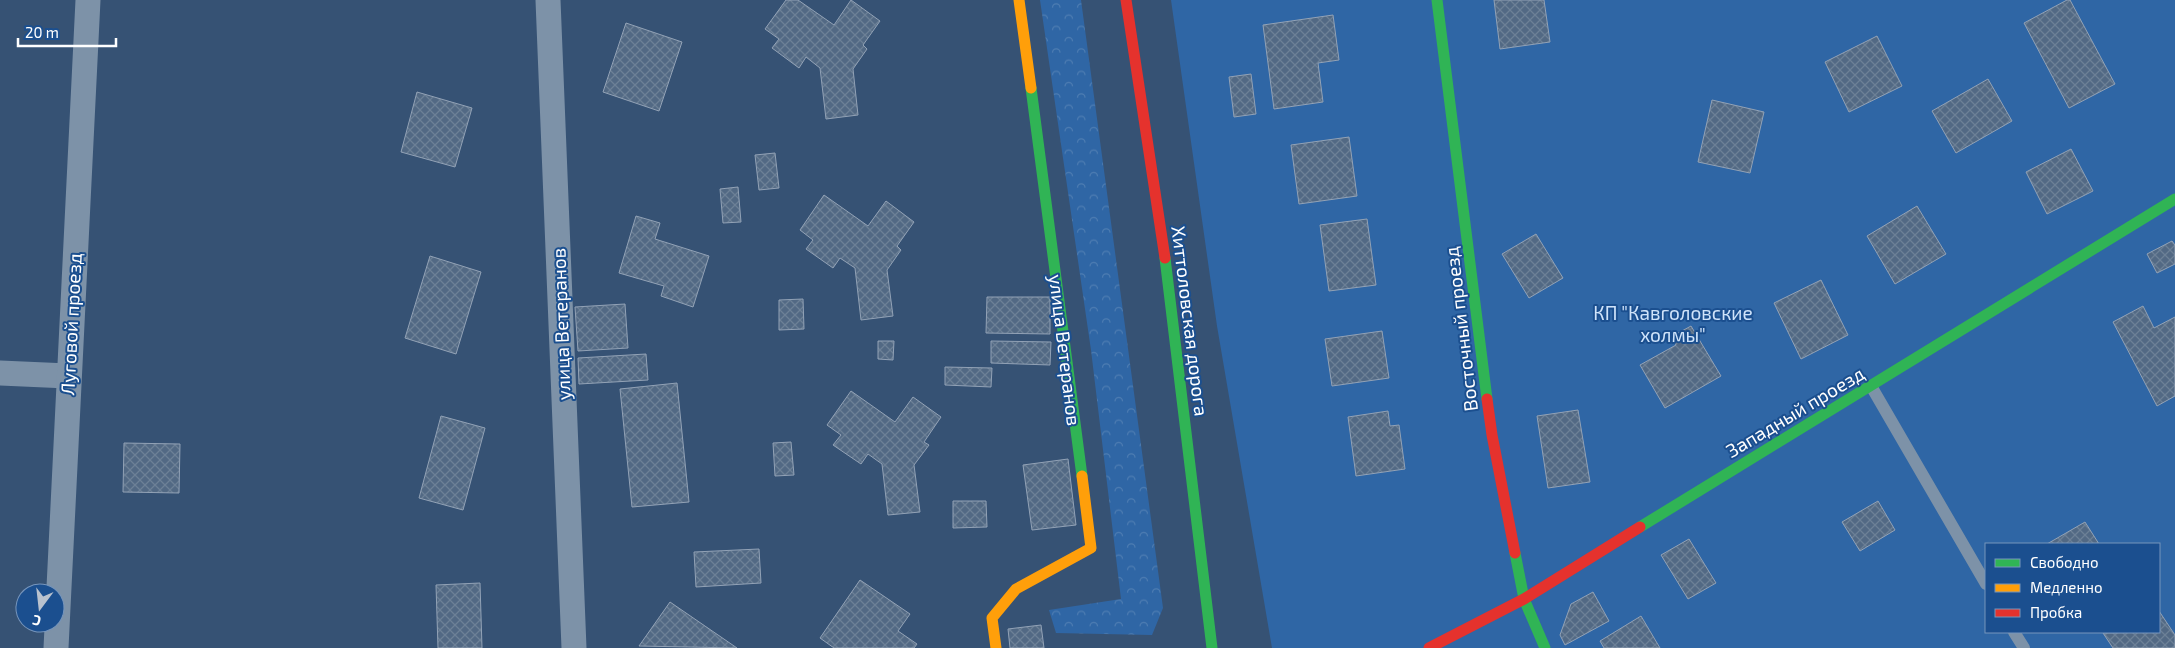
<svg xmlns="http://www.w3.org/2000/svg" width="2175" height="648" font-family="'Exo 2',sans-serif">
  <defs>
    <pattern id="forest-crowns" width="20" height="18" patternUnits="userSpaceOnUse" patternTransform="scale(1.25)"><rect width="20" height="18" fill="#2f66a5"/><path d="M2 6a3 3 0 1 1 6 0M12 15a3 3 0 1 1 6 0" fill="none" stroke="#4e7db2"/></pattern>
    <pattern id="building-cross-hatch" width="8" height="8" patternUnits="userSpaceOnUse" patternTransform="scale(1.25)"><rect width="8" height="8" fill="#526984"/><path d="M0 0l8 8M0 8l8-8" fill="none" stroke="#6c8096"/></pattern>
  </defs>
  <rect width="100%" height="100%" fill="#365274"/>
  <path fill="url(#forest-crowns)" d="M1040,0H1081L1163,608L1152,635L1056,633L1049,610L1121,599L1091,350Z"/>
  <path fill="#2f66a5" fill-rule="evenodd" d="M1171,0H2175V648H1272L1217,326ZM1986,544H2159V632H1986Z"/>
  <g fill="url(#building-cross-hatch)" stroke="#92a2b6">
    <path d="M786,0H798L834,25L851,0L880,21L863,45L867,49L853,69L858,115L826,119L820,68L806,57L799,68L772,48L779,39L765,29Z"/>
    <path d="M1494,0H1544L1550,42L1500,49Z"/>
    <path d="M2067,0H2070L2115,84L2069,108L2024,23Z"/>
    <path d="M1333,15L1339,60L1318,63L1323,102L1274,109L1263,25Z"/>
    <path d="M626,23L682,42L659,111L603,92Z"/>
    <path d="M1877,36L1902,86L1849,112L1825,62Z"/>
    <path d="M1251,74L1256,114L1234,117L1229,77Z"/>
    <path d="M1988,79L2012,121L1956,153L1932,111Z"/>
    <path d="M417,92L472,108L455,167L401,152Z"/>
    <path d="M1712,100L1764,112L1750,173L1698,162Z"/>
    <path d="M1349,137L1357,196L1299,204L1291,145Z"/>
    <path d="M2071,149L2093,191L2047,214L2026,172Z"/>
    <path d="M775,153L779,188L759,190L755,155Z"/>
    <path d="M738,187L741,222L723,223L720,189Z"/>
    <path d="M824,195L868,226L886,201L914,222L897,246L901,250L887,270L893,316L861,320L855,268L840,258L833,268L806,249L813,240L800,230Z"/>
    <path d="M1917,206L1946,254L1895,284L1867,236Z"/>
    <path d="M636,216L660,223L655,239L709,256L693,307L661,296L664,286L619,273Z"/>
    <path d="M1367,219L1376,285L1329,291L1320,225Z"/>
    <path d="M1536,234L1563,278L1529,298L1502,254Z"/>
    <path d="M2172,241L2175,245V264L2157,273L2147,254Z"/>
    <path d="M430,256L481,272L456,354L405,338Z"/>
    <path d="M1821,280L1848,335L1801,359L1774,303Z"/>
    <path d="M987,297H1050V334L986,333Z"/>
    <path d="M803,299L804,329L779,330V300Z"/>
    <path d="M625,304L628,348L578,351L575,307Z"/>
    <path d="M2143,306L2154,328L2175,317V396L2157,406L2113,322Z"/>
    <path d="M1691,326L1721,376L1665,408L1640,365L1676,345L1671,337Z"/>
    <path d="M1382,331L1389,378L1332,386L1325,339Z"/>
    <path d="M878,341H894L893,360L878,359Z"/>
    <path d="M991,341L1051,342L1050,365L991,363Z"/>
    <path d="M646,354L648,380L579,384L578,358Z"/>
    <path d="M945,367L992,368L991,387L945,385Z"/>
    <path d="M677,383L689,502L632,507L620,389Z"/>
    <path d="M851,391L895,422L913,397L941,417L924,442L929,445L914,465L920,512L888,515L882,464L868,454L861,464L833,445L841,435L827,425Z"/>
    <path d="M1578,410L1590,482L1548,488L1537,416Z"/>
    <path d="M1388,411L1390,426L1399,425L1405,469L1356,476L1348,417Z"/>
    <path d="M441,416L485,428L463,510L419,498Z"/>
    <path d="M791,442L794,475L775,476L773,443Z"/>
    <path d="M124,443L180,444L179,493L123,492Z"/>
    <path d="M1068,459L1076,525L1032,530L1023,465Z"/>
    <path d="M953,501H986L987,527L953,528Z"/>
    <path d="M1878,501L1895,530L1860,551L1842,522Z"/>
    <path d="M2085,522L2099,544H2047Z"/>
    <path d="M1689,539L1716,583L1688,599L1661,555Z"/>
    <path d="M759,549L761,583L696,587L694,552Z"/>
    <path d="M860,580L910,614L898,631L917,644L914,648H834L820,638Z"/>
    <path d="M480,583L482,648H438L436,585Z"/>
    <path d="M1593,592L1609,621L1565,645L1560,635L1571,604Z"/>
    <path d="M670,602L737,648L639,646Z"/>
    <path d="M2159,611L2175,635V648H2113L2103,633L2159,632Z"/>
    <path d="M1641,616L1660,648H1604L1600,641Z"/>
    <path d="M1041,625L1044,648H1010L1008,629Z"/>
  </g>
  <g fill="none" stroke-linecap="round" stroke-linejoin="round">
    <g stroke="#7d92a8" stroke-width="12">
      <path d="M1871,386L1986,584"/>
      <path d="M2014,632L2024,648"/>
    </g>
    <g stroke="#7d92a8" stroke-width="25">
      <path d="M548,0L574,648"/>
      <path d="M0,373L68,376"/>
      <path d="M56,648L88,0"/>
    </g>
    <g stroke="#30b455" stroke-width="11">
      <path d="M1437,0L1487,399"/>
      <path d="M1031,88L1082,476"/>
      <path d="M1165,258L1212,648"/>
      <path d="M1640,527L2175,199"/>
      <path d="M1515,553L1524,599L1545,648"/>
    </g>
    <g stroke="#ff9f0a" stroke-width="11">
      <path d="M1019,0L1031,88"/>
      <path d="M996,648L992,618L1016,589L1091,548L1082,476"/>
    </g>
    <g stroke="#e5322d" stroke-width="11">
      <path d="M1126,0L1165,258"/>
      <path d="M1487,399L1492,435L1515,553"/>
      <path d="M1429,648L1524,599L1640,527"/>
    </g>
  </g>
  <g text-anchor="middle" stroke-width="4" stroke-linejoin="round" paint-order="stroke">
    <g font-size="19" fill="#cfe3fa" stroke="#1b4f8f">
      <text x="1673" y="320">КП "Кавголовские<tspan x="1673" dy="22">холмы"</tspan></text>
    </g>
    <g font-size="19" fill="#fff" stroke="#1b4f8f">
      <text transform="translate(1190 321) rotate(83)" y="7">Хиттоловская дорога</text>
      <text transform="translate(71 324) rotate(-87)" y="7">Луговой проезд</text>
      <text transform="translate(561 324) rotate(-92)" y="7">улица Ветеранов</text>
      <text transform="translate(1461 329) rotate(-97)" y="7">Восточный проезд</text>
      <text transform="translate(1065 350) rotate(83)" y="7">улица Ветеранов</text>
      <text transform="translate(1795 412) rotate(-31)" y="7">Западный проезд</text>
    </g>
  </g>
  <rect x="1985" y="543" width="175" height="90" fill="#1b4f8f" stroke="#7695bc"/>
  <rect x="1995" y="559" width="25" height="8" fill="#30b455" stroke="#7695bc"/>
  <text x="2030" y="568" font-size="15" fill="#ffffff">Свободно</text>
  <rect x="1995" y="584" width="25" height="8" fill="#ff9f0a" stroke="#7695bc"/>
  <text x="2030" y="593" font-size="15" fill="#ffffff">Медленно</text>
  <rect x="1995" y="609" width="25" height="8" fill="#e5322d" stroke="#7695bc"/>
  <text x="2030" y="618" font-size="15" fill="#ffffff">Пробка</text>
  <g transform="translate(40 608) rotate(195)"><circle r="24" fill="#1b4f8f" stroke="#7695bc"/>
  <path d="M0-4L9 19L0 12L-9 19Z" fill="#b9c2ce"/>
  <text y="-8" font-size="14" font-weight="bold" text-anchor="middle" fill="#ffffff">С</text>
  </g>
  <path d="M18 38v8h98v-8" fill="none" stroke="#ffffff" stroke-width="2.5"/>
  <text x="25" y="38" font-size="15" fill="#ffffff" stroke="#1b4f8f" stroke-width="4" paint-order="stroke">20 m</text>
</svg>
